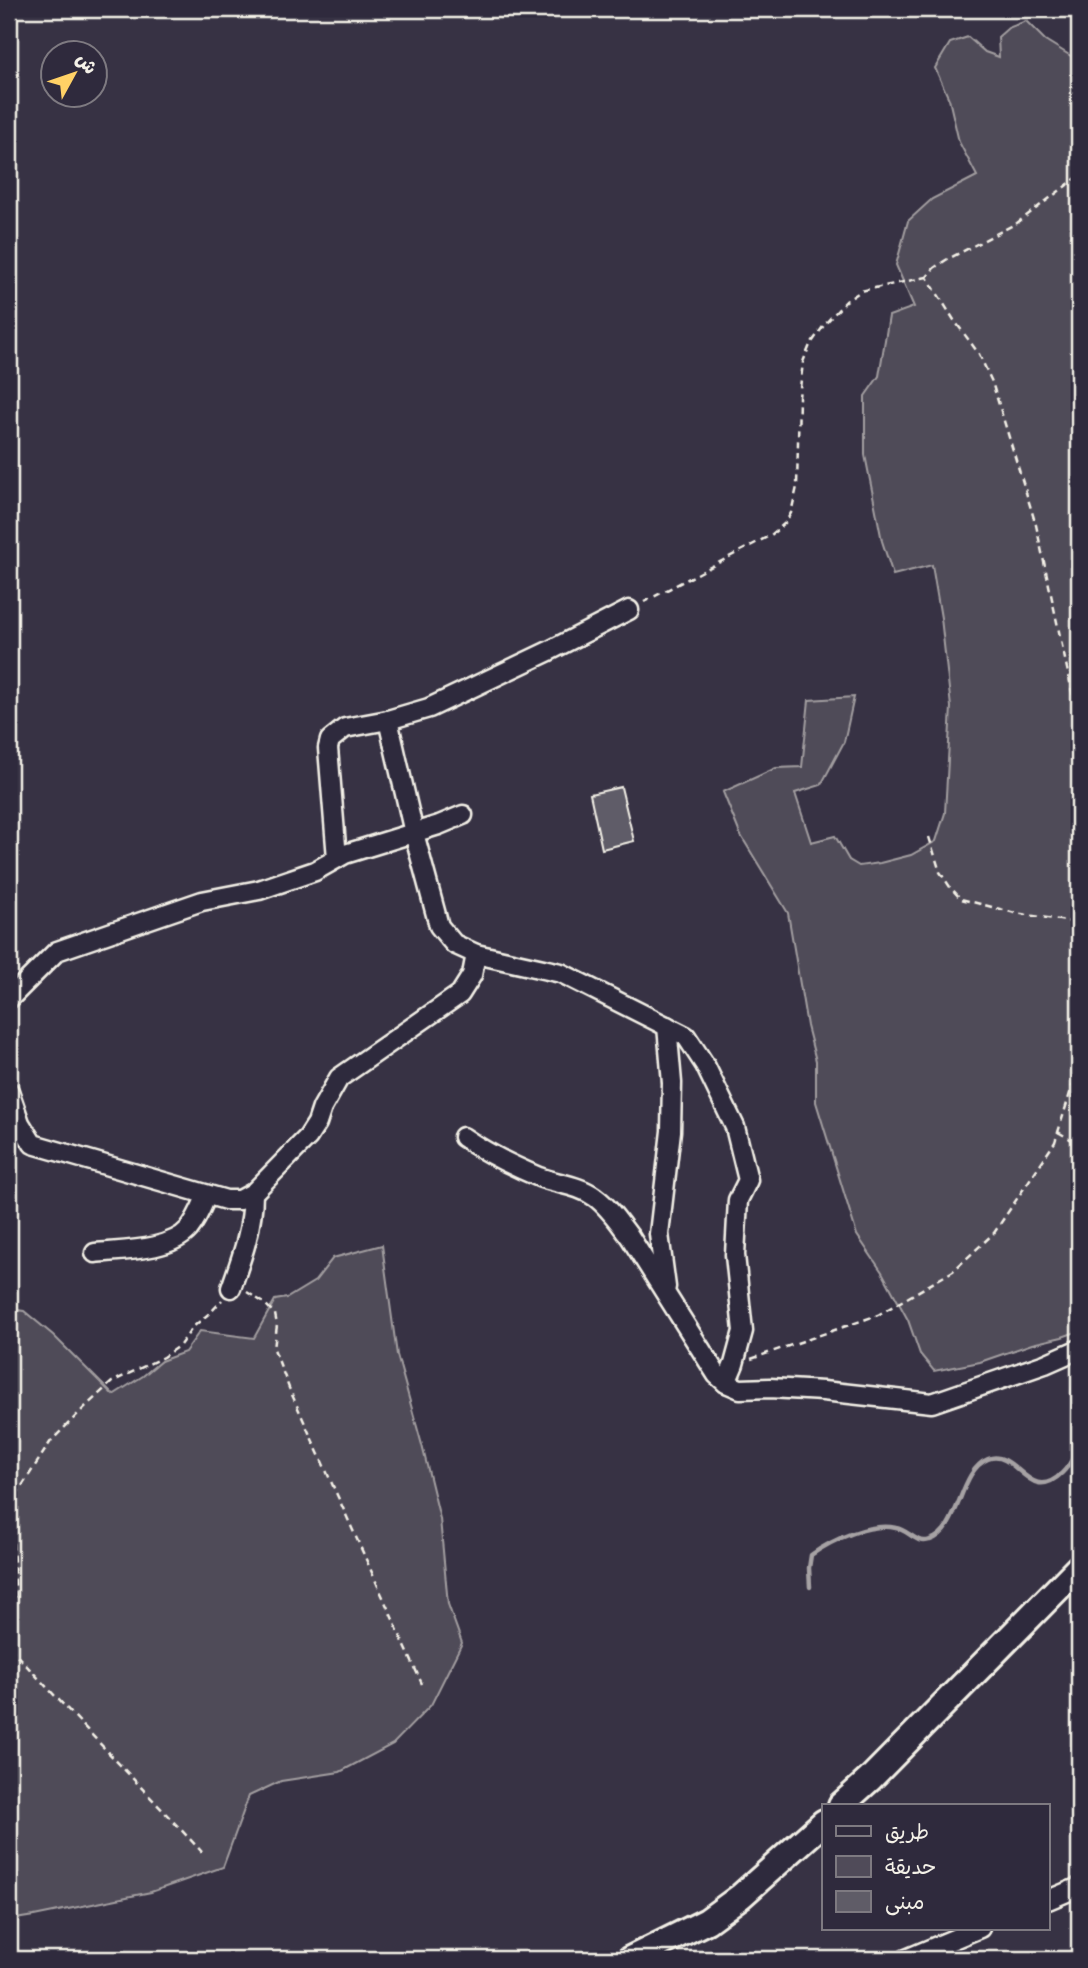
<svg xmlns="http://www.w3.org/2000/svg" width="1088" height="1968" font-family="'Gochi Hand','Playpen Sans Arabic',sans-serif">
  <rect width="100%" height="100%" fill="#373244"/>
  <filter id="ink" filterUnits="userSpaceOnUse"><feTurbulence type="fractalNoise" baseFrequency=".0143" numOctaves="2"/><feDisplacementMap in="SourceGraphic" scale="14" xChannelSelector="R" yChannelSelector="G"/><feConvolveMatrix kernelMatrix="1 2 1 2 8 2 1 2 1" color-interpolation-filters="sRGB"/></filter>
  <g filter="url(#ink)">
    <g fill="#504b59" stroke="#a29ea0" stroke-width="2">
      <path d="M1026,21L1045,40L1079,61V1331L1062,1337L1032,1344L980,1362L934,1371L920,1354L908,1320L882,1272L857,1235L816,1102V1061L807,1026L788,913L740,834L723,792L776,768L802,767L809,700L854,697L844,742L821,785L795,793L811,842L835,836L849,860L859,866L880,863L911,855L936,841L945,813L951,707L941,618L932,565L893,575L882,541L865,455V396L879,376L889,316L914,307L896,265L908,221L932,199L977,176L959,142L949,99L935,68L950,43L968,37L985,52L999,57L998,37L1008,28Z"/>
      <path d="M382,1245L397,1355L422,1445L440,1519L448,1604L462,1643L431,1705L393,1744L340,1772L281,1781L249,1796L223,1867L151,1892L34,1916L9,1920V1309L24,1311L53,1335L113,1395L143,1376L161,1361L185,1352L200,1331L254,1338L275,1300L287,1298L315,1281L333,1258Z"/>
    </g>
    <g fill="none" stroke-linecap="round" stroke-linejoin="round">
      <g stroke="#a6a2a4" stroke-width="4.5">
        <path d="M1079,1379C1067,1389 1076,1406 1079,1419"/>
        <path d="M810,1587L809,1568L811,1555C832,1540 870,1522 896,1528C909,1530 916,1545 930,1540C961,1530 958,1471 988,1459C1017,1448 1028,1506 1062,1473C1073,1462 1077,1450 1079,1435"/>
      </g>
    </g>
    <path fill="#5f5c67" stroke="#f4f1e8" stroke-width="2" d="M621,787L634,841L602,849L590,794Z"/>
    <g fill="none" stroke-linecap="round" stroke-linejoin="round">
      <defs>
        <g id="street">
          <path d="M388,720L414,833L439,926L454,944L476,954L561,973L686,1036L705,1065L735,1127L748,1180L738,1200L735,1255L743,1331L734,1364L726,1383"/>
          <path d="M337,858L328,748L330,740L345,728L388,720L429,708L549,651L629,610"/>
          <path d="M9,999L57,951L202,901L259,890L315,871L345,854L439,825L463,815"/>
          <path d="M9,1091L20,1123L33,1144L226,1200H240L253,1193L308,1137L317,1123L322,1108L339,1078L460,994L472,975L476,954"/>
          <path d="M463,1137C486,1153 513,1166 539,1177C557,1184 579,1185 595,1197C609,1207 620,1224 630,1237L717,1375L726,1383L740,1389L770,1388L823,1391L932,1403L1045,1364L1079,1349"/>
          <path d="M95,1253C123,1250 170,1251 189,1229C197,1219 202,1206 207,1195"/>
          <path d="M666,1287L659,1234L671,1131L672,1083L667,1026"/>
          <path d="M231,1288C242,1257 253,1227 253,1193"/>
          <path d="M1048,1900L1079,1887"/>
          <path d="M906,1959L980,1928"/>
        </g>
        <g id="secondary">
          <path d="M841,1805L870,1779L1079,1567"/>
          <path d="M630,1959L707,1921L741,1896L824,1822"/>
        </g>
      </defs>
      <use href="#street" stroke="#f4f1e8" stroke-width="23"/>
      <use href="#secondary" stroke="#f4f1e8" stroke-width="30"/>
      <g stroke="#f4f1e8" stroke-width="2.5" stroke-dasharray="7 5" stroke-linecap="butt">
        <path d="M1079,176L1017,223L946,260L934,268L927,277L954,320L979,354L992,382L1036,525L1079,724"/>
        <path d="M644,602L771,535L785,523L791,513L797,487L799,397L803,362L810,345L825,324L846,301L861,291L927,277"/>
        <path d="M929,837L940,872L950,887L961,899L1015,913L1079,923"/>
        <path d="M1058,1132L1079,1144"/>
        <path d="M247,1292L264,1303L275,1314L277,1325L274,1349L289,1388L422,1684"/>
        <path d="M751,1359L878,1315L953,1271L994,1233L1055,1142L1079,1064"/>
        <path d="M9,1506L51,1441L85,1407L112,1382L163,1357L180,1345L193,1327L212,1311L222,1300"/>
        <path d="M9,1519L13,1543L16,1598L9,1625"/>
        <path d="M9,1647L202,1852"/>
      </g>
      <use href="#street" stroke="#2f2a3d" stroke-width="18"/>
      <use href="#secondary" stroke="#2f2a3d" stroke-width="24"/>
    </g>
  </g>
  <rect width="1088" height="1968" fill="none" stroke="#2f2a3d" stroke-width="35"/>
  <rect x="18" y="18" width="1053" height="1933" fill="none" stroke="#f4f1e8" stroke-width="2.5" filter="url(#ink)"/>
  <rect x="822" y="1804" width="228" height="126" fill="#2f2a3d" stroke="#7e7a81" stroke-width="2"/>
  <rect x="836" y="1826" width="35" height="10" fill="#2f2a3d" stroke="#7e7a81" stroke-width="2"/>
  <text x="885" y="1839" font-size="21" fill="#f4f1e8">طريق</text>
  <rect x="836" y="1856" width="35" height="21" fill="#504b59" stroke="#7e7a81" stroke-width="2"/>
  <text x="885" y="1874" font-size="21" fill="#f4f1e8">حديقة</text>
  <rect x="836" y="1891" width="35" height="21" fill="#5f5c67" stroke="#7e7a81" stroke-width="2"/>
  <text x="885" y="1909" font-size="21" fill="#f4f1e8">مبنى</text>
  <g transform="translate(74 74) rotate(50)"><circle r="33" fill="#2f2a3d" stroke="#7e7a81" stroke-width="2"/>
  <path d="M0-5L12 26L0 18L-12 26Z" fill="#ffd166"/>
  <text y="-10" font-size="19" font-weight="bold" text-anchor="middle" fill="#f4f1e8">ش</text>
  </g>
</svg>
